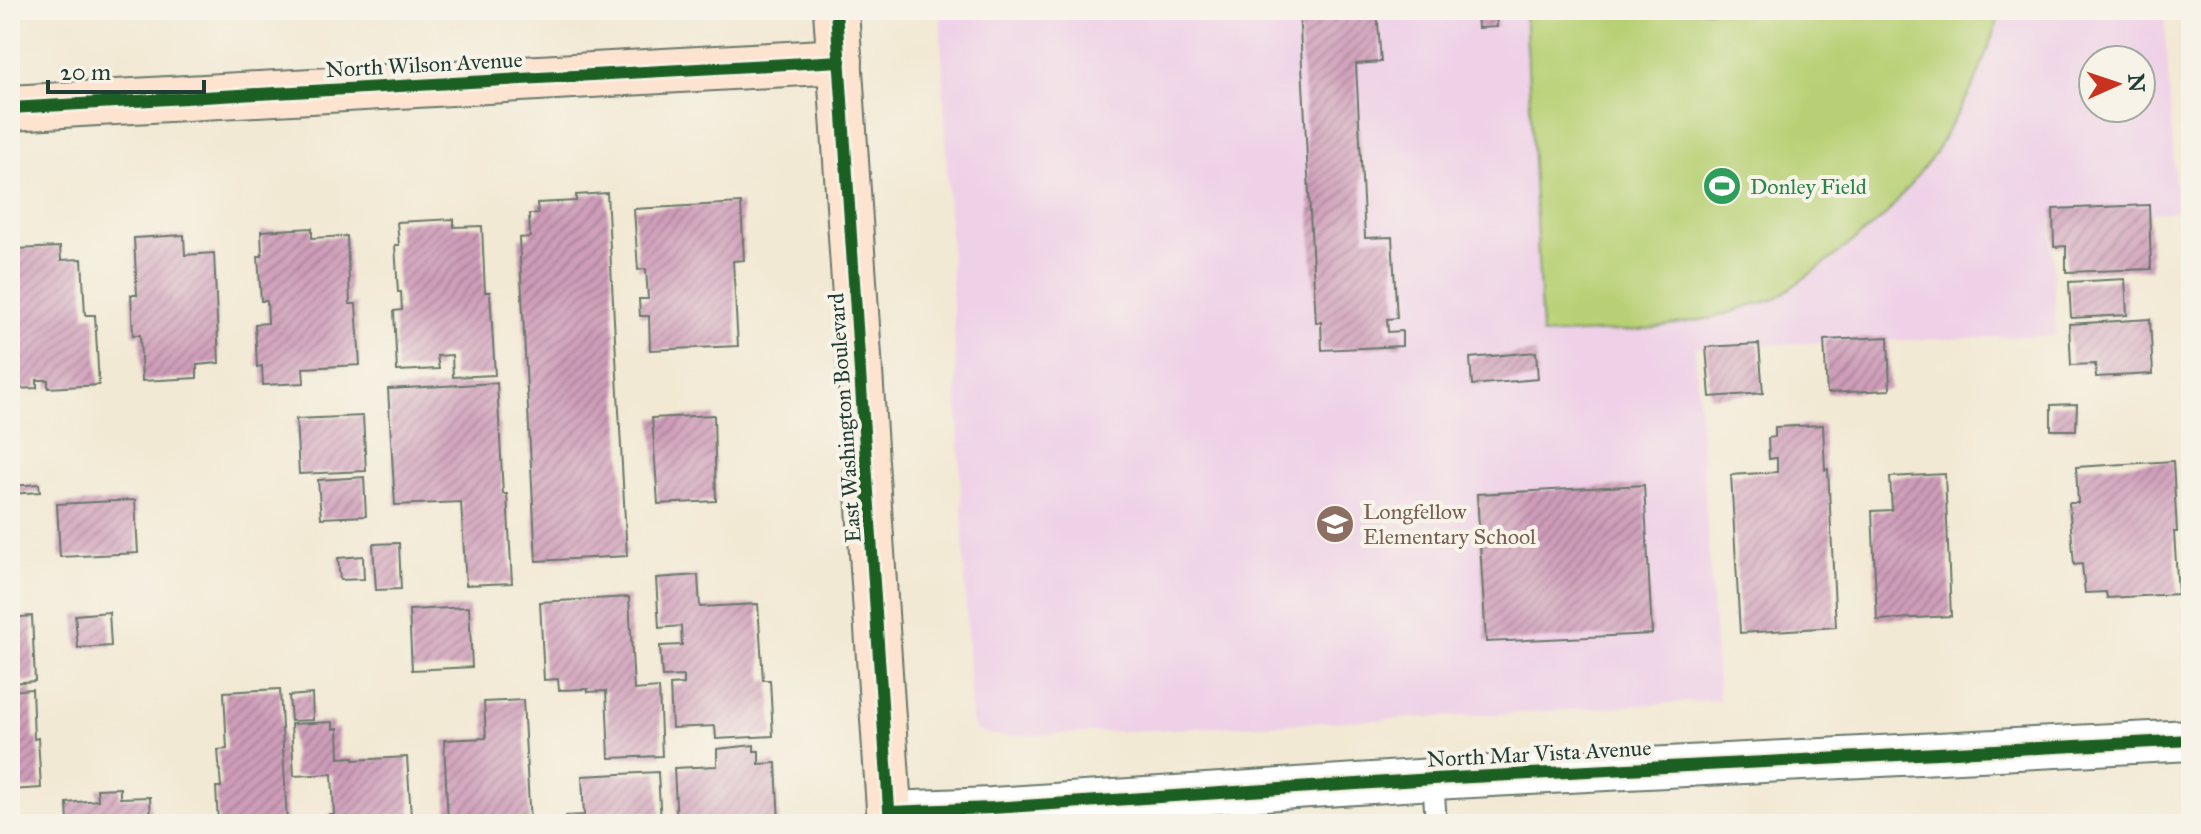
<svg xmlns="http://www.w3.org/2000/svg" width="2201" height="834" font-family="'IM FELL Great Primer',serif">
  <defs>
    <pattern id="building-hatch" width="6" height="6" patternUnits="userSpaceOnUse" patternTransform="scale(2)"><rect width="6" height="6" fill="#cf9db9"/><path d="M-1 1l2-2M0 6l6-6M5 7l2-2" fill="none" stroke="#a78197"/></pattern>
  </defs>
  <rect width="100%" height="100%" fill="#f7f3e8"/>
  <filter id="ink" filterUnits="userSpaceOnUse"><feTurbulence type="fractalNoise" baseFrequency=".0125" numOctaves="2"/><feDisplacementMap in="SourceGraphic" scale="16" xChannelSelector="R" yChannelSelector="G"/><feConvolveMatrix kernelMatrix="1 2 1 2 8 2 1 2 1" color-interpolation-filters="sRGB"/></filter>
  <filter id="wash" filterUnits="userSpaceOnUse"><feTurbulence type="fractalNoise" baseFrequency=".006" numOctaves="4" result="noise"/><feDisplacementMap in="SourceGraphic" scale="32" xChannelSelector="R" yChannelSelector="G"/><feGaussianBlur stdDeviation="1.8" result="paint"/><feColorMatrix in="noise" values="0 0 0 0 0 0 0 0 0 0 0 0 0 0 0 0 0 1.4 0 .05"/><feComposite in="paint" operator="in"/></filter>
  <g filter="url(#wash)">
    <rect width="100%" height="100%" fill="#f2e9d4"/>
    <path fill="#eed0e7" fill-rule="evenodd" d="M940,10H2164L2177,211L2051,221L2056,335L1695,347L1719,700L1503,714L1013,736L993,735L976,730L971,718ZM2093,60H2141V108H2093Z"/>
    <path fill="#b8d075" stroke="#6c8654" stroke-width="2" d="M1525,10H2002L1975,83L1933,156L1885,216L1831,259L1775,299L1712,318L1639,330L1542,335Z"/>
    <g id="blocks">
      <g fill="url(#building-hatch)">
        <path d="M1299,10H1377L1381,62L1356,64L1365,238L1392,237L1397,318L1387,319L1388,332L1402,331V346L1322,350L1321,322L1316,323Z"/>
        <path d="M1477,10H1496L1497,27L1478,28Z"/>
        <path d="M607,193L627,556L536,561L519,238L530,237L529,214H538L537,203L576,201V195Z"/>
        <path d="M741,203L744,260L733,261L738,346L650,350L649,316H640L639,299H648L646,269L638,270L634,209Z"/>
        <path d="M2149,205L2151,269L2066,272V246L2054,247L2053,209Z"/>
        <path d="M454,219V227L482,226L485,292H490L495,375L453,377L452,355L437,356L439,369L397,371L394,311L402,310L401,292H398L395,245H399L397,222Z"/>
        <path d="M312,228V238L347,236L350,304H356L360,365L303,368L304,383L263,385L262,366L257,367L255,324L268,323L267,301H261L258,256H262L261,231Z"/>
        <path d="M184,235L185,255L214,253L219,363L197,365V378L142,381L140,335H133L131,295H137L134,238Z"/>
        <path d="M60,247L61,260L82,259L85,315H95L99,385L48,388V380H37V388L13,389L12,382H10V263H17V249Z"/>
        <path d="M2125,279L2127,315L2071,318L2069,282Z"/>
        <path d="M2150,319L2153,374L2096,377L2095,364L2071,365L2069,324Z"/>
        <path d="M1888,337L1890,390L1827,393L1824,340Z"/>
        <path d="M1759,344L1763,393L1710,397L1706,347Z"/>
        <path d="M1536,352L1538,379L1472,385L1470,358Z"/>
        <path d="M497,383L503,494H507L512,583L466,585L461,502L395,505L388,389Z"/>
        <path d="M2077,404L2076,430H2051V405Z"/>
        <path d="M714,415L716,501L658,504L652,418Z"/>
        <path d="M363,416L366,471L299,474L296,419Z"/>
        <path d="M1823,425L1825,470L1828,469L1836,627L1740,633L1731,475L1777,472V458L1769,459L1768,438L1775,437V427Z"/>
        <path d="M2173,461L2177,532H2174L2178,594L2107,598L2106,592L2085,593L2082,564L2074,565L2069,503H2078L2076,467Z"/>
        <path d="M1945,474L1951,616L1877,620L1872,511L1892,510L1890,477Z"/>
        <path d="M364,477L366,516L321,518L318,480Z"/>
        <path d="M39,484L40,492L10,494V486Z"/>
        <path d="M1644,485L1652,634L1486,642L1477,494Z"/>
        <path d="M135,500L138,553L60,557L57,504Z"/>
        <path d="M399,543L401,589L376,590L373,544Z"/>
        <path d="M363,556L364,579L340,580L338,558Z"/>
        <path d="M698,575L700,607L758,604L763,680H770L773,736L716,739L715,726L672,728L670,685L684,684V676L662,677L660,646L682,645L681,626L659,628L656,578Z"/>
        <path d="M629,597L634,690L659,688L662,756L609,758L606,691L588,692V689L559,690L558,679L544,680L540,602Z"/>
        <path d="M469,607L472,667L412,670L409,610Z"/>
        <path d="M109,612L111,646L78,648L75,615Z"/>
        <path d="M32,616L35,681L10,683V618Z"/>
        <path d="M32,689L34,739L38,738L41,788L10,790V691Z"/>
        <path d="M280,689L287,824H218L216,787H221L218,750L227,749L224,692Z"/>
        <path d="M312,694L313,720L291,721L289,696Z"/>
        <path d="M523,700L530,824H448L444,740L486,738L484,702Z"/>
        <path d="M333,722V729L338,728L339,758L354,757V760L407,757L411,816H407V824H330L329,814H334L332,774L294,776L291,724Z"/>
        <path d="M754,745V751H759V764L776,763L779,824H677L674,768L717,766V749Z"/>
        <path d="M658,772L661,824H566V816L584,815L582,776Z"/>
        <path d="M120,788V798L150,797L151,824H68L67,803L98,800L97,789Z"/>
      </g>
    </g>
  </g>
  <g filter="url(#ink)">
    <use href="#blocks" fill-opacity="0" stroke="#69796c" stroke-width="2"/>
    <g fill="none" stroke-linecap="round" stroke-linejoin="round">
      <defs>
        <path id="lane" d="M1433,779L1436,824"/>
        <path id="street" d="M890,812L992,808L1433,779L2191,740"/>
        <g id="secondary">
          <path d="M836,10L890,824"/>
          <path d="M10,108L840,61"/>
        </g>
      </defs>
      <use href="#lane" stroke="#69796c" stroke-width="24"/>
      <use href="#street" stroke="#69796c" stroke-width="44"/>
      <use href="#secondary" stroke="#69796c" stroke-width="48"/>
      <use href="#lane" stroke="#fff" stroke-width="20"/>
      <use href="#street" stroke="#fff" stroke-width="40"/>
      <use href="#secondary" stroke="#fde4d1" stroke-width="44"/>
      <defs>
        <g id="cycleway">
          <path d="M836,10L890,824"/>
          <path d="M10,108L840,61"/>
          <path d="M890,812L992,808L1433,779L2191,740"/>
        </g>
      </defs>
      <use href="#cycleway" stroke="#f7f3e8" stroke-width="17"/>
      <use href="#cycleway" stroke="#1b5e20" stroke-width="12"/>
    </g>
  </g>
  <defs>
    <symbol id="stadium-disc" viewBox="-11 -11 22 22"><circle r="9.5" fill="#2e9e5b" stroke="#f7f3e8"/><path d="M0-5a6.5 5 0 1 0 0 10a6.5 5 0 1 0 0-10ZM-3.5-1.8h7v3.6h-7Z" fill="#fff"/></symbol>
    <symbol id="school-disc" viewBox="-11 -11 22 22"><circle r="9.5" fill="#8d6e63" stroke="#f7f3e8"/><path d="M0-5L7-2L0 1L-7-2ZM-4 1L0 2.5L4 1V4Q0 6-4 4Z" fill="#fff"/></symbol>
  </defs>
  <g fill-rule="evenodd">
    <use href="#stadium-disc" x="1700" y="164" width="44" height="44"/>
    <use href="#school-disc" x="1313" y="502" width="44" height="44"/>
  </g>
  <g text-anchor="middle" stroke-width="8" stroke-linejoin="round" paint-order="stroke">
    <g font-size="22" fill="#1f3d34" stroke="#f7f3e8">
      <text transform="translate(424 64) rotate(-3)" y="8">North Wilson Avenue</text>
      <text transform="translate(844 418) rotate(-94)" y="8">East Washington Boulevard</text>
      <text transform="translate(1539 753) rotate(-3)" y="8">North Mar Vista Avenue</text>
    </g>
    <g font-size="22" fill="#27864d" stroke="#f7f3e8" text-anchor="start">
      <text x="1750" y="194">Donley Field</text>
    </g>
    <g font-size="22" fill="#785e54" stroke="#f7f3e8" text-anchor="start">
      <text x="1363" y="519">Longfellow<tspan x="1363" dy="25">Elementary School</tspan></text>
    </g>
  </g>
  <rect width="2201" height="834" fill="none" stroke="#f7f3e8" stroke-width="40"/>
  <g transform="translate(2117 84) rotate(87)"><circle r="38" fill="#f7f3e8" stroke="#a1aaa0" stroke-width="2"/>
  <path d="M0-6L14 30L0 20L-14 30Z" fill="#c8321e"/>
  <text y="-12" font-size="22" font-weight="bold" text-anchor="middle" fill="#1f3d34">N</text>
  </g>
  <path d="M48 80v12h156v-12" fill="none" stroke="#1f3d34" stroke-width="4"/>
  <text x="60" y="80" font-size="24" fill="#1f3d34" stroke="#f7f3e8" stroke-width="6" paint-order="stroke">20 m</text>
</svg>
